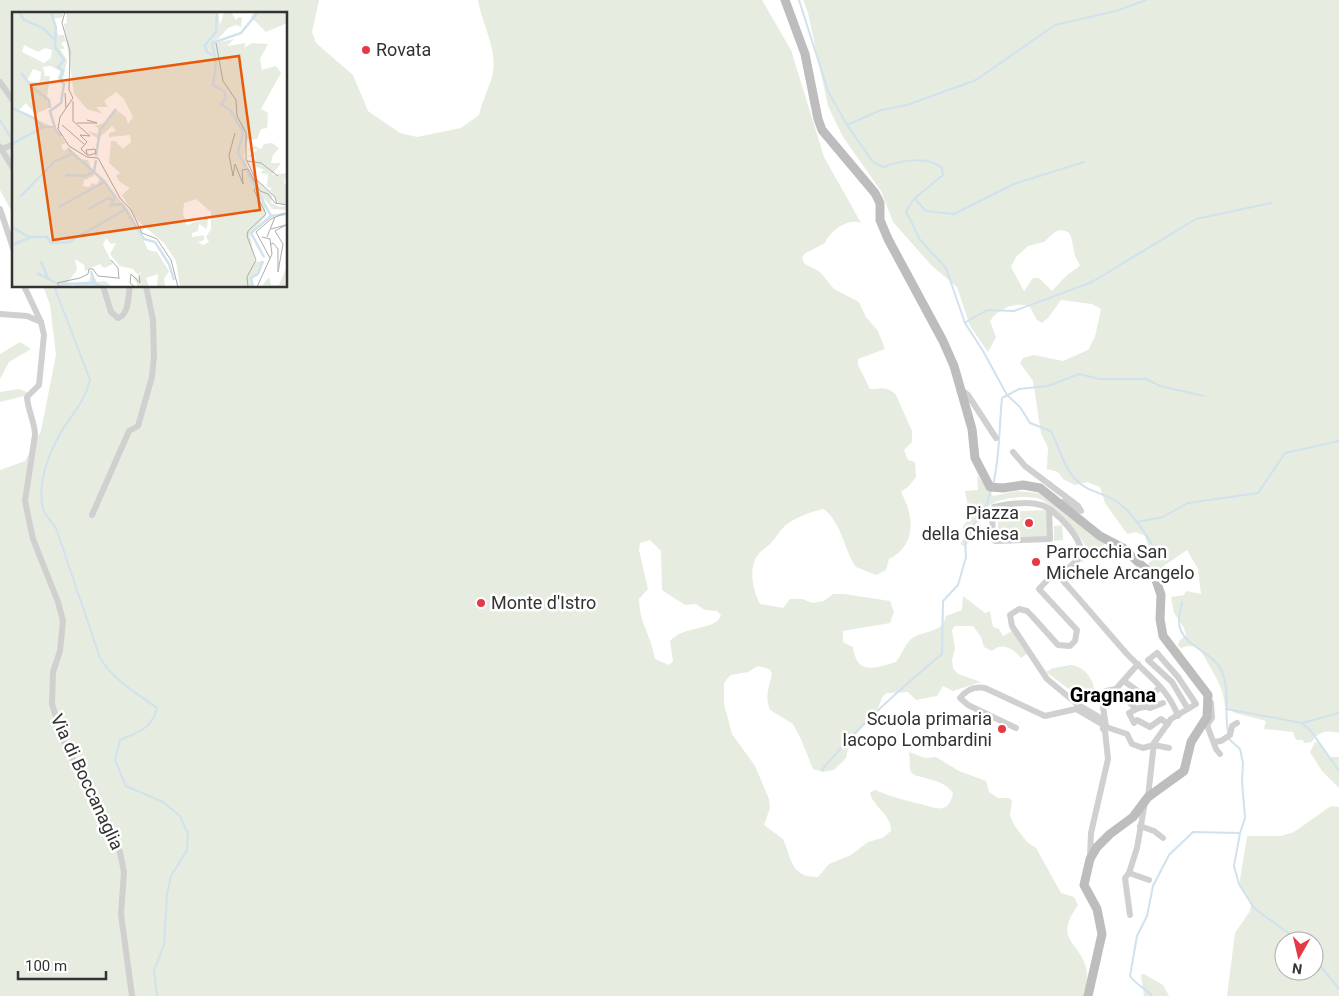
<svg xmlns="http://www.w3.org/2000/svg" width="1339" height="996" font-family="Roboto,sans-serif">
  <rect width="100%" height="100%" fill="#fff"/>
  <g fill="#e6ecdf" fill-rule="evenodd">
    <path d="M0,0H319L312,32L316,43L353,75L368,111L400,133L417,137L461,128L479,115C482,102 488,90 492,77C499,51 482,25 478,0H762L791,50L824,157L861,223C849,218 830,230 825,243L804,254L802,259L805,264L820,272L834,289L859,302L866,317L878,331L885,349L858,359V365L870,389C881,389 888,386 896,395L912,431V442L904,450L908,460L915,462L916,477L909,486L901,492C914,516 917,545 889,559L886,570L876,575L856,567C843,548 843,525 824,509C812,511 791,519 783,528C778,533 775,539 771,543C765,549 758,552 755,560C749,573 754,593 760,604L783,608L790,599H802L813,603L824,601L833,594H844L890,601L894,612L890,623L843,631V642L853,647C857,676 875,668 896,662C901,656 904,647 909,641C920,629 941,636 946,616L962,610L963,596L985,613L990,611L993,627L999,629L1003,636L1012,631L1027,654L1021,658C1015,650 1002,641 992,651L984,647L981,637L973,626H955L952,630L955,648L952,660L953,668L958,674L981,682L953,691L943,686L937,696L916,700L908,692L887,693L883,696L876,712L850,741L846,758L834,770L823,772L813,769L801,739L793,724L770,710C764,696 770,686 772,673L769,669L758,666L748,672L731,675L727,679L724,684V704L732,734L755,766L769,799L770,808L764,825L783,839C791,856 790,878 818,877L829,864L851,855L868,842L882,838L891,831C892,815 873,807 870,793L875,790C889,796 901,799 916,803C933,806 948,818 953,793C943,777 915,779 911,772C909,768 910,758 909,752L925,758L936,757L959,771L986,781L989,792L998,798H1009L1012,801L1010,815L1014,825L1027,842L1036,848L1061,893L1074,897L1078,905C1052,942 1081,940 1087,972C1088,979 1085,989 1084,996H0V470L25,461L41,431L56,355L50,305L43,286H286V14H14V216L0,190ZM650,540L661,551L662,590L685,605L696,604L705,610L717,611L721,615C717,631 683,625 670,641L673,661L669,665L655,659C651,634 640,626 639,599L648,589L639,550L640,543Z"/>
    <path d="M803,0H1339V733C1328,730 1318,731 1312,742L1304,743L1303,740H1296L1293,732L1264,729L1266,721L1235,713L1225,706C1224,692 1218,681 1212,670C1203,657 1201,640 1181,648L1178,646L1179,641L1186,635L1184,628L1174,613L1171,597L1184,595L1186,591L1201,594L1198,569L1187,550L1155,572L1147,565L1155,557L1150,552L1145,536L1136,532L1128,534L1125,531L1105,503L1100,487L1087,482L1075,485L1063,479L1058,472L1047,469L1048,448L1041,433L1033,381L1020,363L1023,358L1034,355L1063,361L1088,350L1095,337L1101,309L1092,304L1061,300L1048,318L1042,323L1037,320L1029,306C1014,302 999,308 990,321L996,337L988,352L970,326L957,287L932,266L893,222L881,191L843,137L828,106L808,13ZM1062,230L1068,232L1071,236L1075,256L1080,266L1067,275L1052,291L1039,278H1033L1024,291L1011,267L1016,257L1028,246L1044,242L1056,231Z"/>
    <path d="M20,342L31,349L9,362L0,379V354Z"/>
    <path d="M19,389L32,394L0,402V392Z"/>
    <path d="M977,475L993,496L1017,491L1038,493L1071,516L1090,534L1106,543L1081,563C1082,560 1086,556 1087,553C1089,541 1050,503 1040,499C1027,495 998,497 988,507C977,517 972,534 966,547L960,544L965,537L963,526L970,517L965,491L978,490Z"/>
    <path d="M1047,510L1048,537L999,540L997,512Z"/>
    <path d="M1062,525L1063,540L1054,541V526Z"/>
    <path d="M1071,665C1085,667 1094,679 1094,692L1087,702H1082L1077,695L1046,672L1053,668Z"/>
    <path d="M1315,742L1319,743L1329,757H1339V788L1322,771L1310,752Z"/>
    <path d="M1331,806L1339,807V996H1227L1235,933L1250,911L1251,903L1239,886L1247,836H1281L1294,832ZM1284,941H1314V971H1284Z"/>
    <path d="M1144,974L1163,985L1169,996H1144L1141,975Z"/>
  </g>
  <g fill="none" stroke-linecap="round" stroke-linejoin="round">
    <g stroke="#cfe2ee" stroke-width="2">
      <path d="M799,0L828,91L847,125L873,162L883,167C900,161 927,155 942,168L943,175L915,198L906,211L920,240L946,268L965,323L983,351L1007,395L1020,407L1030,423L1051,431C1059,447 1063,466 1076,480C1090,494 1105,492 1120,504C1137,517 1149,541 1162,559"/>
      <path d="M0,120L14,143"/>
      <path d="M847,125L881,110L907,105L976,80L1055,25L1116,11L1146,0"/>
      <path d="M915,199L926,211L954,214L1014,184L1084,162"/>
      <path d="M54,286L90,380C85,402 71,415 60,434C48,455 37,485 43,509C45,515 52,522 56,528L100,658C114,681 135,692 157,708C152,729 138,732 120,740L115,760L126,786L163,802L180,816L188,834L187,850L171,876L167,894L164,945L154,970L157,996"/>
      <path d="M966,322L987,310L1014,311L1092,282L1196,219L1271,203"/>
      <path d="M993,485C1000,457 999,427 1002,398L1019,389L1048,386L1079,374L1100,379H1146L1160,386L1204,396"/>
      <path d="M1137,522L1163,517L1188,503L1258,493L1285,453L1339,441"/>
      <path d="M1182,602C1182,609 1178,615 1179,622C1180,646 1213,651 1222,671C1230,691 1224,711 1228,732"/>
      <path d="M1226,709L1302,723L1339,713"/>
      <path d="M1303,724L1311,731L1339,771"/>
      <path d="M822,770C858,726 899,690 942,654L943,601L958,585L966,557L965,540L987,504L991,490"/>
      <path d="M1240,833L1234,866L1239,884L1254,908L1299,941"/>
      <path d="M1314,958L1339,989"/>
      <path d="M1152,996C1147,989 1137,986 1130,976L1137,936L1147,916L1153,886L1169,855L1193,832L1240,833L1245,818L1242,781L1243,763L1240,749L1229,739"/>
    </g>
    <g stroke="#d0d0d0" stroke-width="6">
      <path d="M0,82L14,102"/>
      <path d="M0,147L14,170"/>
      <path d="M2,149L14,144"/>
      <path d="M0,209L14,251"/>
      <path d="M24,286L41,322L44,335L39,385L27,397C28,412 35,422 35,435L25,501L33,539L58,602L63,621L60,651L53,672L52,704L63,740L120,852L124,872L121,914L132,996"/>
      <path d="M103,286L111,312L118,318C129,315 128,297 130,286"/>
      <path d="M0,314L27,316L41,322"/>
      <path d="M960,389L968,395L996,438"/>
      <path d="M1013,452L1025,466L1078,506L1081,511L1065,501L1061,503"/>
      <path d="M1049,509L1050,539L995,541L993,538L992,512L994,507C1008,504 1027,501 1041,505C1056,509 1085,541 1081,557L1059,576"/>
      <path d="M92,515L129,431L138,426L152,377L154,356L153,320L146,286"/>
      <path d="M1124,681L1139,692L1150,697L1160,687"/>
      <path d="M1116,689L1136,709"/>
      <path d="M1163,703L1150,708C1143,705 1136,709 1129,713L1134,723L1137,720L1150,727L1161,719L1168,724"/>
      <path d="M1211,703L1212,718L1207,725L1216,749L1220,754"/>
      <path d="M1106,727L1127,734L1132,744L1143,748L1154,745L1169,748"/>
      <path d="M1016,728L968,705L960,698C966,690 975,686 985,688L1045,716L1076,709L1100,723"/>
      <path d="M1103,729L1106,727L1102,700L1106,691L1116,689L1138,664"/>
      <path d="M1214,742L1221,741L1230,735L1232,726L1237,723"/>
      <path d="M1148,797L1154,743L1171,719L1196,704L1178,677L1157,653L1148,660L1172,682L1188,709"/>
      <path d="M1140,826L1154,831L1163,838"/>
      <path d="M1090,857L1091,833L1108,759L1105,731L1099,717L1077,704L1047,679L1012,626L1010,615L1019,609L1027,611L1032,616L1058,645L1070,646L1075,641L1077,630L1039,589L1055,572C1080,599 1103,627 1127,654C1146,674 1168,688 1178,716"/>
      <path d="M1129,873L1149,880"/>
      <path d="M1130,915L1125,878L1129,873L1137,848L1145,802"/>
    </g>
    <path stroke="#bdbdbd" stroke-width="9" d="M785,0L805,54L818,119L822,130L875,193L880,203V220L888,239L943,341L954,366L972,429L975,458L990,487L1003,488L1023,485L1040,488L1100,536L1123,548L1152,575L1156,580L1161,595L1160,619L1163,636L1208,695L1207,717L1191,742L1184,771L1148,797L1133,817L1110,834L1097,847L1090,859L1084,885L1097,909L1102,934L1088,996"/>
  </g>
  <g fill="#e63946" stroke="#fff" stroke-width="2">
    <circle cx="366" cy="50" r="5"/>
    <circle cx="1029" cy="523" r="5"/>
    <circle cx="1036" cy="562" r="5"/>
    <circle cx="481" cy="603" r="5"/>
    <circle cx="1002" cy="729" r="5"/>
  </g>
  <g text-anchor="middle" stroke-width="5" stroke-linejoin="round" paint-order="stroke">
    <g font-size="18" fill="#333" stroke="#fff" text-anchor="start">
      <text x="376" y="56">Rovata</text>
      <text x="1019" y="519" text-anchor="end">Piazza<tspan x="1019" dy="21">della Chiesa</tspan></text>
      <text x="1046" y="558">Parrocchia San<tspan x="1046" dy="21">Michele Arcangelo</tspan></text>
      <text x="491" y="609">Monte d'Istro</text>
      <text x="992" y="725" text-anchor="end">Scuola primaria<tspan x="992" dy="21">Iacopo Lombardini</tspan></text>
    </g>
    <g font-size="18" fill="#333" stroke="#fff">
      <text transform="translate(87 782) rotate(65)" y="6">Via di Boccanaglia</text>
    </g>
    <g font-size="20" font-weight="bold" fill="#000" stroke="#fff">
      <text x="1113" y="702">Gragnana</text>
    </g>
  </g>
  <g transform="translate(12 12)">
    <rect width="275" height="275" fill="#fff"/>
    <path d="M0,0H51V5L41,7L46,23H52L54,29L49,31L53,37H48L55,48L50,72L45,68L48,59L39,54L31,55L33,64H38L35,85L37,96L23,102L14,91L6,99L43,116L54,131L49,133L52,139L57,135L67,147L76,148L82,164L72,168L71,174L77,175L80,171L85,173L88,165L105,184L118,200L136,238L145,240L157,259L152,267L153,275H145L146,262L134,266L137,275L126,274L120,263L127,266L129,260L126,263L121,257L108,254L98,242L104,231L99,232L94,226L91,233L101,252L92,256L88,252L73,259L72,253L63,247L65,258L56,270L60,274L77,269L80,260L85,270L93,269L99,274L0,275ZM12,33L26,40L33,36L40,38L39,46L32,51L10,40ZM21,57L29,60L28,71L15,69ZM54,0H206L208,13L212,0H219L224,8L226,5L230,6L229,15L224,13L216,16L202,31L222,27L215,34L234,31L232,36L240,31L256,32L248,47L250,58L264,54L269,61L249,97L256,101L255,116L249,117L245,127L235,128L232,145L238,161L260,183L259,191L268,195L275,194V198L260,197L252,186L254,204L238,222L243,250L250,249L245,262L238,266L240,275H168L164,249L152,231L125,208L110,183L118,176L108,170L104,164L108,161L97,151L99,129H103L111,137L119,130L118,123L97,125V121L104,119L100,114L86,127L75,119L87,122L86,116L82,114L96,110L103,97L114,105L116,112L121,105L112,87L104,80L92,89L96,95H84L91,102L75,97L62,82L52,12L55,11ZM184,187L199,200V217L194,225L197,230L191,233L186,230L192,228V223L180,225V221L186,219L187,212L195,217L196,206L175,213L171,202L172,191ZM242,0H275V11L254,20L239,5ZM260,131L267,136L261,143L259,151H269L260,163L275,161L272,170L275,176L274,192H267L258,178L260,176L255,175L256,162L248,161L252,158L242,154L243,144L236,145L246,137L235,138L243,134L249,137L252,132ZM275,254V275H249L257,265L259,273H267Z" fill="#e6ecdf" fill-rule="evenodd"/>
    <path fill="none" stroke="#cfe2ee" stroke-width="2.5" d="M7,0L12,8L31,16L42,27M39,0L44,16L43,35L52,48L46,55L51,59L48,68L52,72L49,91L38,99L44,119L49,124M200,43L195,40L193,33L204,20L205,0M9,61L21,76L37,88L38,96M0,96L22,106L31,115M0,132L31,115H41M56,137L92,169L103,185L99,193L110,192L132,227L143,230L157,252L162,268M84,144L88,118L104,97M234,155L226,141L231,120L219,99L209,92L214,86L212,79L201,73L204,51L200,31L229,21L246,0M235,159L259,204M53,163L73,164L82,160L84,148M8,185L43,149L61,142M47,195L92,170M77,197L96,186L102,188M0,215L17,225M0,233L19,225H35L39,231L57,230L114,197M252,245L239,221L259,204L275,202M29,249L36,267M79,259L82,271L91,275M25,261L44,271M48,272L82,271M241,275L239,266L246,262L251,249"/>
    <path fill="none" stroke="#adadad" stroke-width="1" d="M53,0L50,11L58,39L57,78L61,86L48,105L46,117L57,134L75,145L86,146L108,186L119,198L130,221L145,227L159,248L166,275M204,31L211,69L224,88L225,104L234,121V147L243,166L263,185L265,192M53,81L54,96M61,89V109L78,124L68,123L75,130L69,137L73,141L75,142V143H78L84,141L83,137L74,138L75,142M65,111H85L75,108M50,113L72,132M223,121L217,143L221,164L223,152L231,172L230,158L236,157L248,179L256,182L263,191L275,193M235,149L249,151L266,164M259,217L274,213L263,219L271,232L266,260M255,225L263,205M258,233L261,231L266,237V260M258,246L244,220L259,207L273,201M99,248L106,256L107,267M244,248L235,224L236,219L254,202L242,178L245,175M48,275L45,271L68,266L76,262L77,257H81L86,264L106,266M123,275L118,271L119,262L128,271L127,263M236,275L235,265L244,248M245,275L260,242L258,227L250,225"/>
    <path fill="#e8590c" fill-opacity="0.15" stroke="#e8590c" stroke-width="2.5" d="M227,44L248,198L41,228L19,73Z"/>
    <rect width="275" height="275" fill="none" stroke="#333" stroke-width="2.5"/>
  </g>
  <g transform="translate(1299 956) rotate(188)"><circle r="24" fill="#ffffff" stroke="#adadad"/>
  <path d="M0-4L9 19L0 12L-9 19Z" fill="#e63946"/>
  <text y="-8" font-size="14" font-weight="bold" text-anchor="middle" fill="#333333">N</text>
  </g>
  <path d="M18 971v8h88v-8" fill="none" stroke="#333333" stroke-width="2.5"/>
  <text x="25" y="971" font-size="15" fill="#333333" stroke="#ffffff" stroke-width="4" paint-order="stroke">100 m</text>
</svg>
